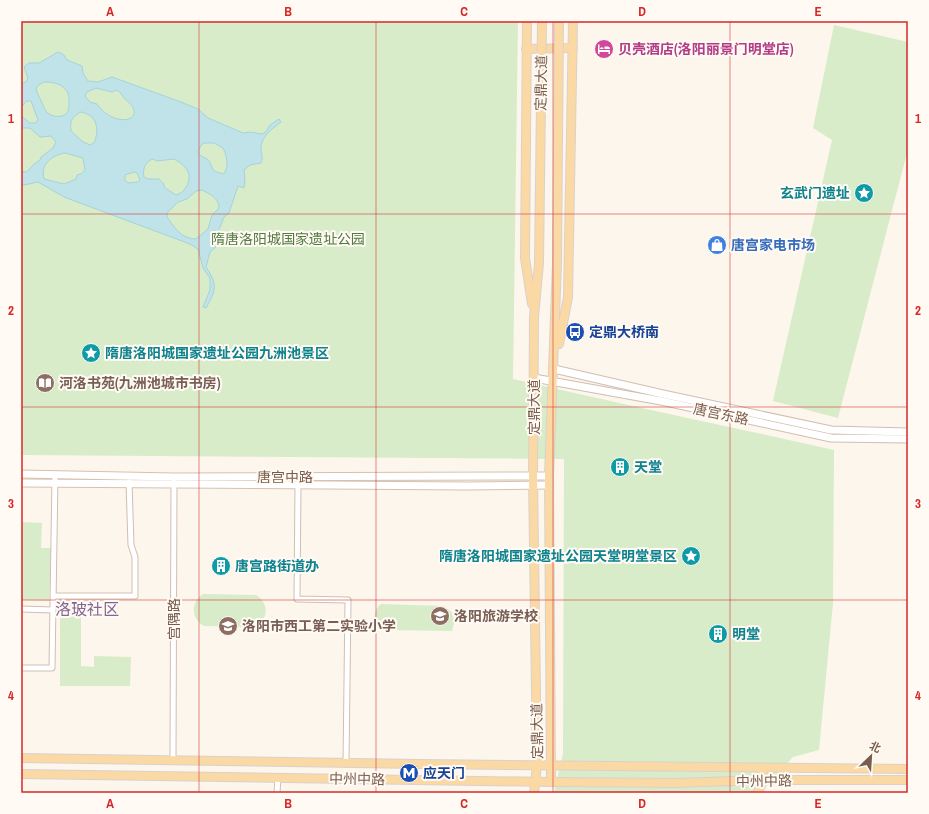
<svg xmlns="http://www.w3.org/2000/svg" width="929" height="814" font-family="'Archivo Narrow','Noto Sans SC',sans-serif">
  <rect width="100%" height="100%" fill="#fdf6ec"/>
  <g fill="#d8ecc9">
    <path d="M21,21H518L513,379C620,404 727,426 834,450L833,603L819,750L793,757L760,793H554L563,753L564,459L21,455Z"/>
    <path d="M834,25L908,42V149L838,418L773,401L832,140L813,128Z"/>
    <path d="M21,522L42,523L41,548H51L49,601L21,600Z"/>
    <path d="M203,594L256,595C269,603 269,619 255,627L204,626C191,619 190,602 203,594Z"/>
    <path d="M60,601L81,602V666L94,667V656L131,657L130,686H60Z"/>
    <path d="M381,604L443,606L453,613L454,623L452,631L381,630C373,623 372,611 381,604Z"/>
  </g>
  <path fill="#bfe3e8" stroke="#a5d3da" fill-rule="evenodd" d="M58,52L64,55L67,60L82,66L83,73L88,81L98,82L112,77L181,102L198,109L208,118L243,133L251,132L262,134L266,132L270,125L279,119L281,122C272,129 260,137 261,150C262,156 263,157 261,163L250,165L244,170L245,179L244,188L238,186L229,213L224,217L218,232L213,238L215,240L216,247L210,252L206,267C218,285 216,290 206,308L203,307L210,290V278L203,268L198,249L190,244L64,197L38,182L24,185H21V171L26,172L30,169L34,164L40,160L41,157L53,148L56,142L51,136L40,137L30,128H21V116L30,123H36L38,120L31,101H27L21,107V84L26,82L28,78L24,67L29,63H39ZM44,82C57,82 70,86 69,102C69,106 69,111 66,114C61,118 50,117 46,111C45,110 44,107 43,105C41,99 37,95 36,88L40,84ZM96,88L112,92L116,90C121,92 122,96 125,99C151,119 116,131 97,104L90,102L85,96L87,92ZM80,112C97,114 100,129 94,143L90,145L83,142L71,131C70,120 71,119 80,112ZM203,143H214L223,148C227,156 229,166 224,174C220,173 214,172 212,168C211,166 211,164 210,162C204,154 192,158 203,143ZM65,153L83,158L85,170L81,174L77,175L76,179L64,184L44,179C40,164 52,155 65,153ZM153,159L157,161L174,159C180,162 188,168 189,175C190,184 184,193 176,195L165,188L163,183L159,179H148L144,177C142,169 146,161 153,159ZM134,172L137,173L140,180L138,182L128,183L125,180V175ZM202,190C210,194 219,198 219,208L212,215L208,229L196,239C181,239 175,228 167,217V213L178,202L187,199L196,191Z"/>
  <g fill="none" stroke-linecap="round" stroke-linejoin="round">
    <defs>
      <g id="minor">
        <path d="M298,485L297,599L348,600L346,763"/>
        <path d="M54,596H135V557L131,545L129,482"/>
        <path d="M21,609L53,610"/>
        <path d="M21,668H52L55,475"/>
        <path d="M173,760L174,482"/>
        <path d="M277,793L278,777"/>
      </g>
      <g id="tertiary">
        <path d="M554,369L663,394L831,430L908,432"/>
        <path d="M534,378L661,401L831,438L908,439"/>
      </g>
      <g id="secondary">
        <path d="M21,474L174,477L549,476"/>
        <path d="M21,483L469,486L549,485"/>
      </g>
      <g id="primary">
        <path d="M527,21L525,258L532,304"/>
        <path d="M526,49L573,48"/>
        <path d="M559,344L568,297L573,21"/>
        <path d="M21,758L420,764L908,769"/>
        <path d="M21,774L551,782L676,783L763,780H908"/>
        <path d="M551,782L549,476L557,263"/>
        <path d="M534,793L537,765L533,476L534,317L539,263"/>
        <path d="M758,793L763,780L762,768"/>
      </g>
    </defs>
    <use href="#minor" stroke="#d1beb0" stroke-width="7"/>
    <use href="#tertiary" stroke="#d1beb0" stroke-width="9"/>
    <use href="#secondary" stroke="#d6c0b0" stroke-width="9"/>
    <use href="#primary" stroke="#dad1cd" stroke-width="10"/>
    <use href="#minor" stroke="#fff" stroke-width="5"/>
    <use href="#tertiary" stroke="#fff" stroke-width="7"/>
    <use href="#secondary" stroke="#fff" stroke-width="7"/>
    <use href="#primary" stroke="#fbd9a5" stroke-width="8"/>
    <defs>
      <g id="primary-bridge">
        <path d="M539,263L542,21"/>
        <path d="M557,263L559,21"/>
      </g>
    </defs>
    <use href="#primary-bridge" stroke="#dad1cd" stroke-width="10" stroke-linecap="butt"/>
    <use href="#primary-bridge" stroke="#fbd9a5" stroke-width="8"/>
  </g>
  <path fill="none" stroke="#d62828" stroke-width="1" stroke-opacity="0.55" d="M199,21V793M376,21V793M553,21V793M730,21V793M21,214H908M21,407H908M21,600H908"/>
  <defs>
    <symbol id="hotel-disc" viewBox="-11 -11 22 22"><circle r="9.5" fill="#d1479c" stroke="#fffaf3"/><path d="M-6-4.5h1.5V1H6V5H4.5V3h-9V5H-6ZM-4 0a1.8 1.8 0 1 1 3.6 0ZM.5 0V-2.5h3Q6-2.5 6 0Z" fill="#fff"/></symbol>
    <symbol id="sight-disc" viewBox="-11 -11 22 22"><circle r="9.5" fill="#0f9aa8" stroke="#fffaf3"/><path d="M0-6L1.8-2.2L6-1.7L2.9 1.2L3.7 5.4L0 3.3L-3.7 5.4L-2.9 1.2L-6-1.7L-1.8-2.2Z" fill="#fff"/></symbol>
    <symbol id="shop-disc" viewBox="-11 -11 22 22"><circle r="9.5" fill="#3f7fe0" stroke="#fffaf3"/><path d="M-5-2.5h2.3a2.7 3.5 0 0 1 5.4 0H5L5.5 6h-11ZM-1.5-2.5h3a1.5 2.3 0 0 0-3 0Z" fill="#fff"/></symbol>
    <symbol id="bus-disc" viewBox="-11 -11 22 22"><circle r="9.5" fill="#1a4fb4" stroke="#fffaf3"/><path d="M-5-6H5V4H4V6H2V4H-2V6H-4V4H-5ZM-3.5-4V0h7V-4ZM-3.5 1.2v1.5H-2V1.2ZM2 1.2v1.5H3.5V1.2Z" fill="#fff"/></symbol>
    <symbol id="library-disc" viewBox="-11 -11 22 22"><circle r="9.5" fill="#8d6e63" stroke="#fffaf3"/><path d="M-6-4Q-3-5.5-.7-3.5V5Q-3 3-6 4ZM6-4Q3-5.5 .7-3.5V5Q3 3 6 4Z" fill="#fff"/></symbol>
    <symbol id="building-disc" viewBox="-11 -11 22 22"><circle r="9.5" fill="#0f9aa8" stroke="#fffaf3"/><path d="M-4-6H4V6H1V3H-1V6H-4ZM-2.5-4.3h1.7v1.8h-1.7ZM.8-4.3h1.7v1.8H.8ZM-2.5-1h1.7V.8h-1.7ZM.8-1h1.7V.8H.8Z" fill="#fff"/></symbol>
    <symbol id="school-disc" viewBox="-11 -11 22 22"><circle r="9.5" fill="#8d6e63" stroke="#fffaf3"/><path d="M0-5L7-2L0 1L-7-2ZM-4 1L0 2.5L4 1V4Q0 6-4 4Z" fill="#fff"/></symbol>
    <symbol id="metro-disc" viewBox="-11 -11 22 22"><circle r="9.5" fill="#1a4fb4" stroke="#fffaf3"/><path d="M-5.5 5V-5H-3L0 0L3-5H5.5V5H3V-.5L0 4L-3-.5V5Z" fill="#fff"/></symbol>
  </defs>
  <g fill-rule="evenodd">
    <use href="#hotel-disc" x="593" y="38" width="22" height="22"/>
    <use href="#sight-disc" x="853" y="182" width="22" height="22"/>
    <use href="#shop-disc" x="706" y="234" width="22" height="22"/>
    <use href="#bus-disc" x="564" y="321" width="22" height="22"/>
    <use href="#sight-disc" x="80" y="342" width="22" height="22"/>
    <use href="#library-disc" x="34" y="372" width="22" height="22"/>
    <use href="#building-disc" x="609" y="456" width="22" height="22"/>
    <use href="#sight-disc" x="680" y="545" width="22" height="22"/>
    <use href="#building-disc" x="210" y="555" width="22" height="22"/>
    <use href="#school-disc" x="429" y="605" width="22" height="22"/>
    <use href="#school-disc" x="217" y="615" width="22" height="22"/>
    <use href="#building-disc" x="707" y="623" width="22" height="22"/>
    <use href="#metro-disc" x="398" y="762" width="22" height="22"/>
  </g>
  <g text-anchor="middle" stroke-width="4" stroke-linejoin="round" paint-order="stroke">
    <g font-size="14" font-weight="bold" fill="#b23c85" stroke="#fffaf3" text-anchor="start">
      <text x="618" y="54">贝壳酒店(洛阳丽景门明堂店)</text>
    </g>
    <g font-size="14" fill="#7a5c4d" stroke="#fffaf3">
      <text transform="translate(541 83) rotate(-89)" y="5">定鼎大道</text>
      <text transform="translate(534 407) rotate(-90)" y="5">定鼎大道</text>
      <text transform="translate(721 414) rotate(12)" y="5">唐宫东路</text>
      <text x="285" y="482">唐宫中路</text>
      <text transform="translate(174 619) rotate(-90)" y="5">宫隅路</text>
      <text transform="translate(537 731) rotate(-91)" y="5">定鼎大道</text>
      <text transform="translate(357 779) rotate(1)" y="5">中州中路</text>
      <text transform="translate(764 781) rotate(-1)" y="5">中州中路</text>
    </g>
    <g font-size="14" font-weight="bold" fill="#0d838f" stroke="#fffaf3" text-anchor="start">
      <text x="850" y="198" text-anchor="end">玄武门遗址</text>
      <text x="105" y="358">隋唐洛阳城国家遗址公园九洲池景区</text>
      <text x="634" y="472">天堂</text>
      <text x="677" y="561" text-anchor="end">隋唐洛阳城国家遗址公园天堂明堂景区</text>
      <text x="235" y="571">唐宫路街道办</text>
      <text x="732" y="639">明堂</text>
    </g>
    <g font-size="14" fill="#537a41" stroke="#fffaf3">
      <text x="288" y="244">隋唐洛阳城国家遗址公园</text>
    </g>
    <g font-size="14" font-weight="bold" fill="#366cbe" stroke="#fffaf3" text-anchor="start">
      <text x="731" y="250">唐宫家电市场</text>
    </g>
    <g font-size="14" font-weight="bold" fill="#164399" stroke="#fffaf3" text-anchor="start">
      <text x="589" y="337">定鼎大桥南</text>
      <text x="423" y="778">应天门</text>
    </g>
    <g font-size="14" font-weight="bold" fill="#785e54" stroke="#fffaf3" text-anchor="start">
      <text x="59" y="388">河洛书苑(九洲池城市书房)</text>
      <text x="454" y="621">洛阳旅游学校</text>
      <text x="242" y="631">洛阳市西工第二实验小学</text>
    </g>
    <g font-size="16" fill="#846695" stroke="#fffaf3">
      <text x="87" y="615">洛玻社区</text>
    </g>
  </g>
  <rect width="929" height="814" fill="none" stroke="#fffaf3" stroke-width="44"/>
  <g transform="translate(871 756) rotate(25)" stroke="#fffaf3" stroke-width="3" paint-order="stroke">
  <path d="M0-3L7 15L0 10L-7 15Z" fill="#7a5c4d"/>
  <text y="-6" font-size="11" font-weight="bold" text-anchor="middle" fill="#7a5c4d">北</text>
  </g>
  <rect x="22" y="22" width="885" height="770" fill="none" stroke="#d62828" stroke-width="1.5"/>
  <g font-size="13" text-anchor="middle" font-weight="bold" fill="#d62828">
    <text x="110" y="16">A</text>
    <text x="288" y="16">B</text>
    <text x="464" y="16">C</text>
    <text x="642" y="16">D</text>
    <text x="818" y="16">E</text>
    <text x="11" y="123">1</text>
    <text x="918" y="123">1</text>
    <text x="11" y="315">2</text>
    <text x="918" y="315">2</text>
    <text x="11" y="508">3</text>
    <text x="918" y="508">3</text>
    <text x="11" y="700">4</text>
    <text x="918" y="700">4</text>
    <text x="110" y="808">A</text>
    <text x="288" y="808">B</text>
    <text x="464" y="808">C</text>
    <text x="642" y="808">D</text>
    <text x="818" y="808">E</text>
  </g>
</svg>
